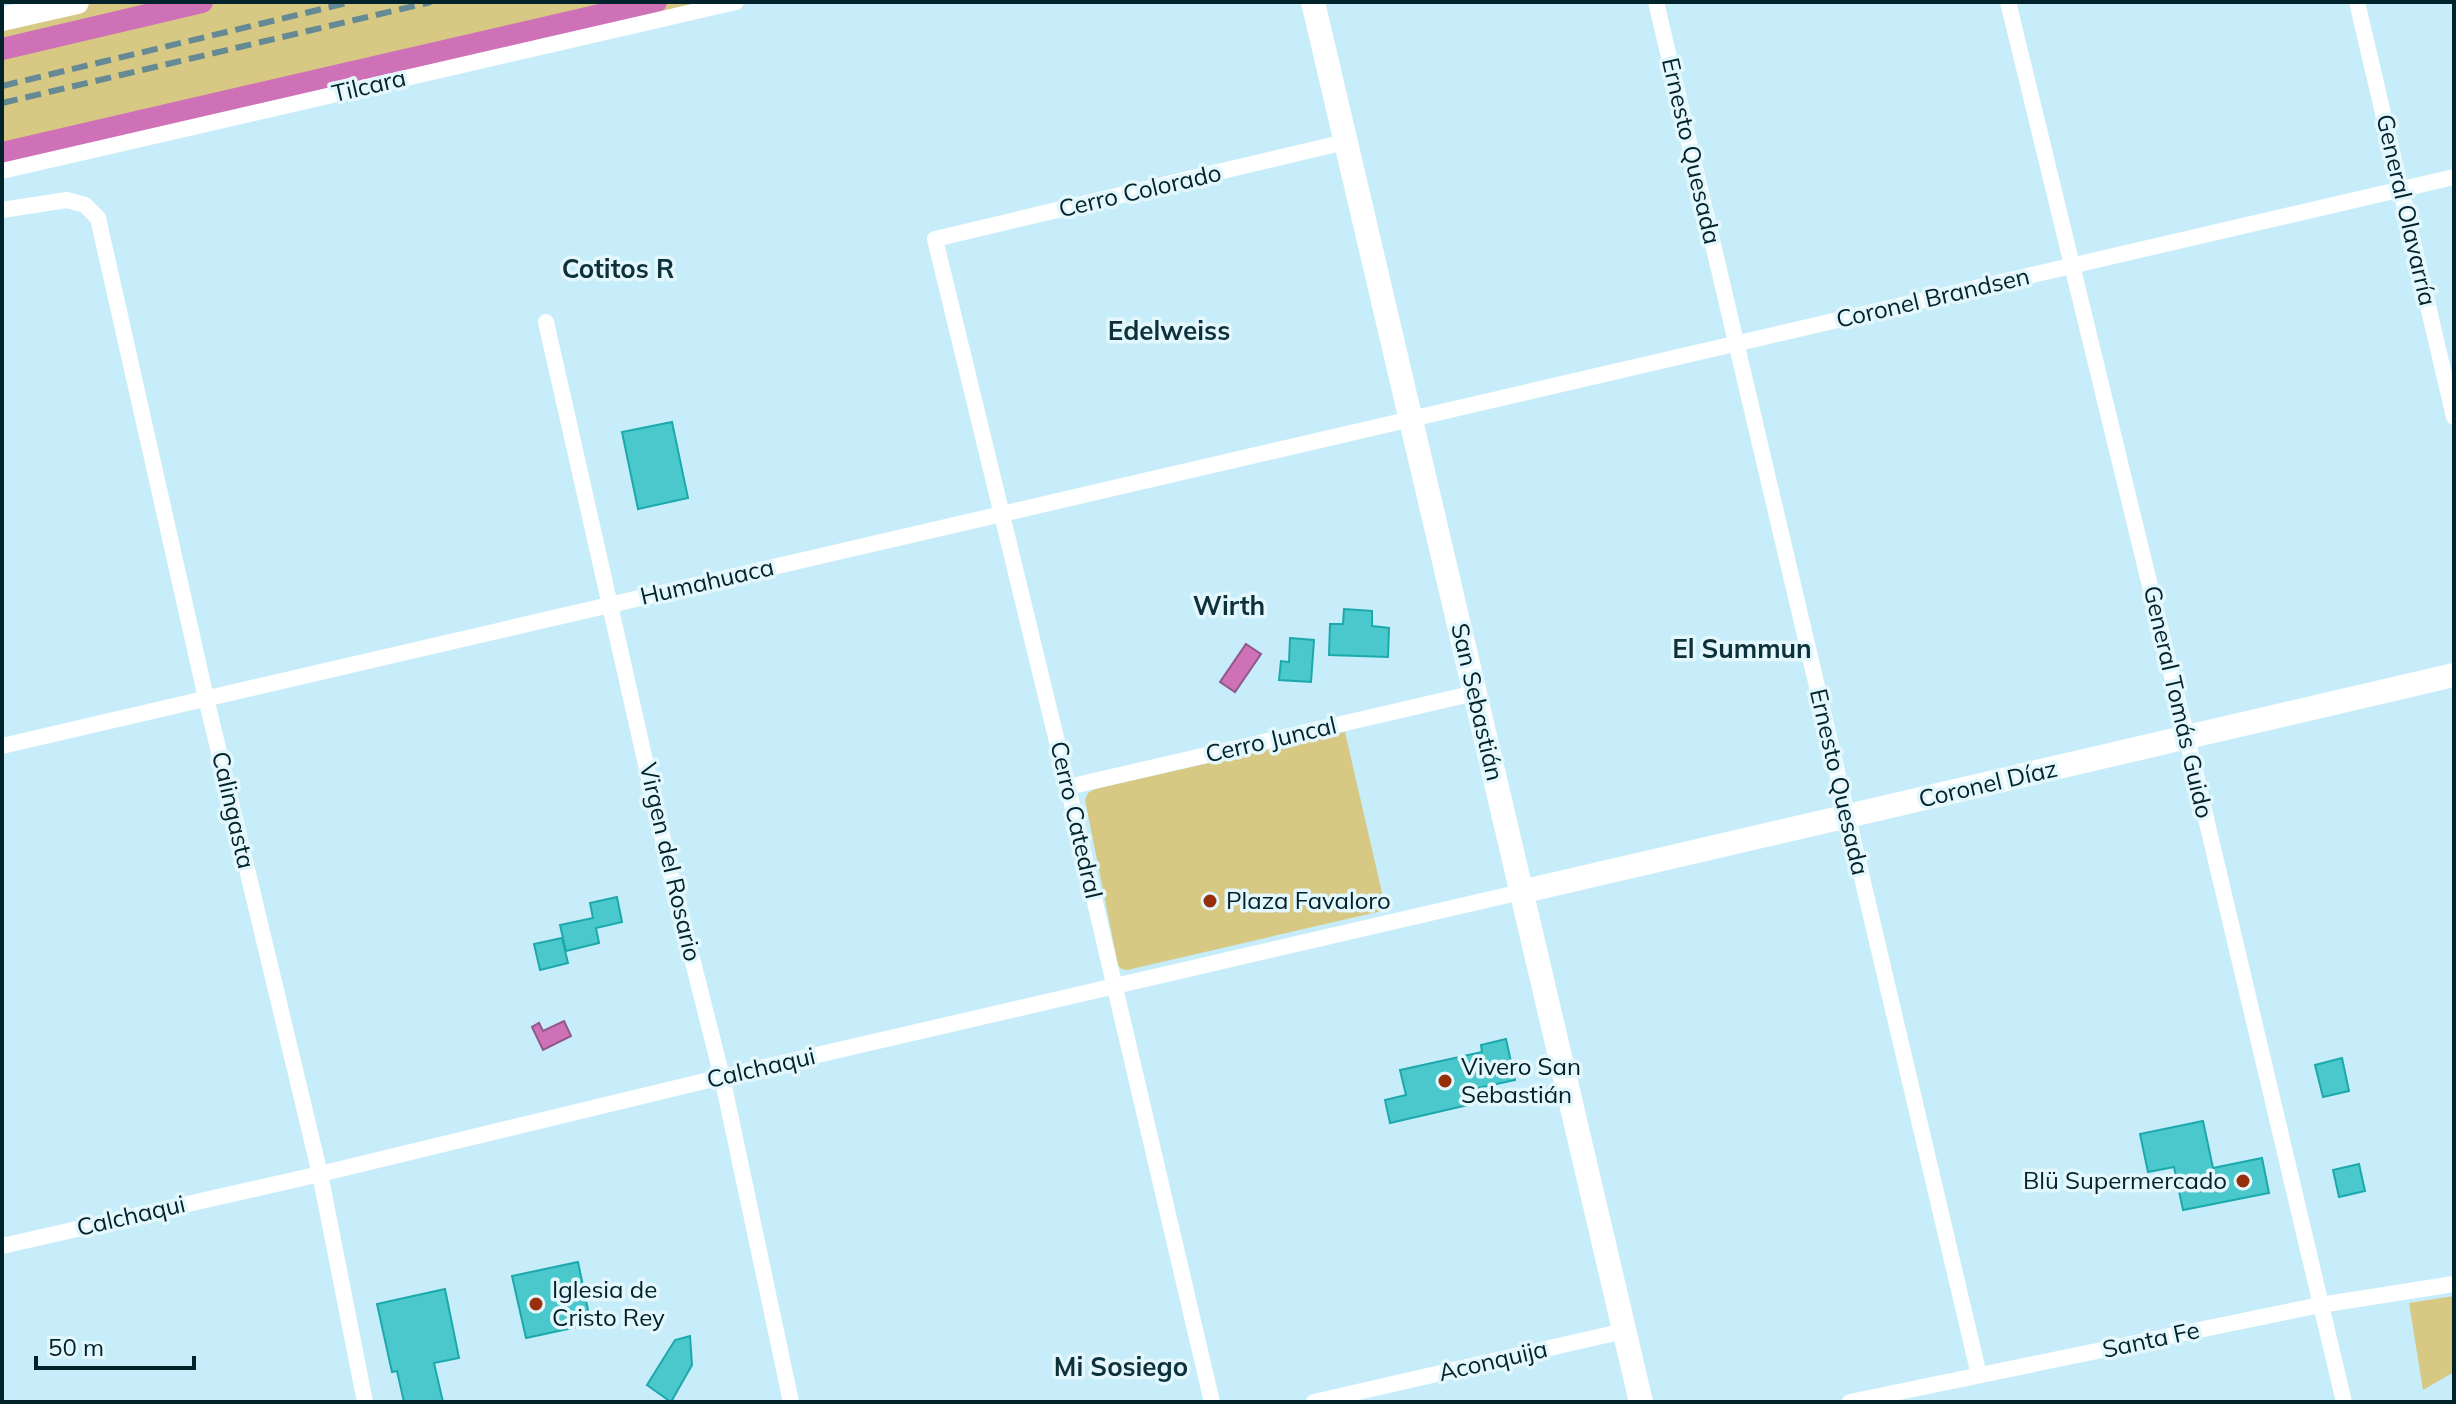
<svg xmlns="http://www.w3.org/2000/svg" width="2456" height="1404" font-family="Mulish,sans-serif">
  <rect width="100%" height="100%" fill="#c6edf9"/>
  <g fill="#d7c884">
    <path d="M77,2H736L2,171V19Z"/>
    <path d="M1345,732L1386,910L1127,970L1121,969L1118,965L1085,800L1088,793L1095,789Z"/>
    <path d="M2454,1296V1372L2423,1390L2409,1303Z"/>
  </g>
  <g fill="#ce71b7" stroke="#90598d" stroke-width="2">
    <path d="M1246,644L1261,654L1235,692L1220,682Z"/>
    <path d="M564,1021L571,1036L543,1050L532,1027L539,1023L543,1031Z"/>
  </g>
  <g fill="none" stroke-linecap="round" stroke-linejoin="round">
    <g stroke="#ce71b7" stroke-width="22">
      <path d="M2,49L202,2"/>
      <path d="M2,153L656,2"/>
    </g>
  </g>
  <g fill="#4ac8cb" stroke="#1ca9ac" stroke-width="2">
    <path d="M672,422L688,498L638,509L622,432Z"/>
    <path d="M1344,609L1372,611V626L1389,628L1388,657L1329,655L1330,624H1343Z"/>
    <path d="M1290,638L1314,640L1311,682L1279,680L1281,661L1289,662Z"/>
    <path d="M617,897L622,922L596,928L599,943L566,951L560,925L593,918L590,903Z"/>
    <path d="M562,938L568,963L540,970L534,944Z"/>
    <path d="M1506,1039L1515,1080L1478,1088L1481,1102L1390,1123L1385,1100L1406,1095L1400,1070L1482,1052L1481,1045Z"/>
    <path d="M2342,1058L2349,1091L2323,1097L2315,1065Z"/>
    <path d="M2203,1121L2213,1168L2262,1158L2269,1193L2183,1210L2174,1167L2148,1172L2140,1134Z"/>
    <path d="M2359,1164L2365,1191L2339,1197L2333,1170Z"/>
    <path d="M578,1262L591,1324L526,1338L512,1276Z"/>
    <path d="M445,1289L459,1358L434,1363L443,1402H404L397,1371L392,1372L377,1304Z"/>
    <path d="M690,1336L692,1365L671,1402L647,1385L675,1340Z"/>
  </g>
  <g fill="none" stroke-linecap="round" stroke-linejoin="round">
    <g stroke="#fff" stroke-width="16">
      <path d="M1656,2L1979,1375"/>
      <path d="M2008,2L2187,738L2344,1402"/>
      <path d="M2357,2L2454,417"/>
      <path d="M2,171L736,2"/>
      <path d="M2,210L67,200L85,205L98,218L206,698L320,1174L365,1402"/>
      <path d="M546,322L670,871L722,1077L791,1402"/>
      <path d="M2,746L2454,177"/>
      <path d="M1068,787L1475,693"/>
      <path d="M2,1246L320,1174L709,1080L1521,892"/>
      <path d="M1212,1402L1068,787L935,239L1345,142"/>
      <path d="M1314,1402L1624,1331"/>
      <path d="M1850,1402L2320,1305L2454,1284"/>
    </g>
    <g stroke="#fff" stroke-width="24">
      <path d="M1313,2L1641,1402"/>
      <path d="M2,19L77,2"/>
      <path d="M1521,892L2454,675"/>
    </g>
    <g stroke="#658a94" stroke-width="6" stroke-dasharray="16 8" stroke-linecap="butt">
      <path d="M2,86L351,2"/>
      <path d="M2,103L431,2"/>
    </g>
  </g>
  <g fill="#962f0b" stroke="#e3f7fc" stroke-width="3">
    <circle cx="1210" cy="901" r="8"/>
    <circle cx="1445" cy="1081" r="8"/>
    <circle cx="2243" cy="1181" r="8"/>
    <circle cx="536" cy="1304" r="8"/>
  </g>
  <g text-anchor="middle" stroke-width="7" stroke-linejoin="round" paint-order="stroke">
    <g font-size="24" fill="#00222b" stroke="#e3f7fc">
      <text transform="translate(369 86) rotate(-13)" y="8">Tilcara</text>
      <text transform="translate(1691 151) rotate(77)" y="8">Ernesto Quesada</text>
      <text transform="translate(1140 191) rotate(-13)" y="8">Cerro Colorado</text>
      <text transform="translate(2406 210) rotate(77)" y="8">General Olavarría</text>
      <text transform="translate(1933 298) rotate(-13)" y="8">Coronel Brandsen</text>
      <text transform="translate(707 582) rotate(-13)" y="8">Humahuaca</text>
      <text transform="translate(1477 702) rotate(77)" y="8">San Sebastián</text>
      <text transform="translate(2178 702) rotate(77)" y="8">General Tomás Guido</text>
      <text transform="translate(1271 740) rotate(-13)" y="8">Cerro Juncal</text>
      <text transform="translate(1839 782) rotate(77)" y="8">Ernesto Quesada</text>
      <text transform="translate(1988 784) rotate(-13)" y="8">Coronel Díaz</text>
      <text transform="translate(233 810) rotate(77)" y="8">Calingasta</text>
      <text transform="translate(1076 820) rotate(77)" y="8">Cerro Catedral</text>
      <text transform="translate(670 862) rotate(77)" y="8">Virgen del Rosario</text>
      <text transform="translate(761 1068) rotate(-13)" y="8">Calchaqui</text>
      <text transform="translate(131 1216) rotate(-13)" y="8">Calchaqui</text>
      <text transform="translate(2151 1340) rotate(-12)" y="8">Santa Fe</text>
      <text transform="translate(1493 1361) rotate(-13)" y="8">Aconquija</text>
    </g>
    <g font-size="24" fill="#00222b" stroke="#e3f7fc" text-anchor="start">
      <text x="1226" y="909">Plaza Favaloro</text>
      <text x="1461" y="1075">Vivero San<tspan x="1461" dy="28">Sebastián</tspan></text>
      <text x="2227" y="1189" text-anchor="end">Blü Supermercado</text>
      <text x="552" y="1298">Iglesia de<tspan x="552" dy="28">Cristo Rey</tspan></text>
    </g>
    <g font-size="26" font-weight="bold" fill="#0d313a" stroke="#e3f7fc">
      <text x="618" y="278">Cotitos R</text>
      <text x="1169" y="340">Edelweiss</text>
      <text x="1229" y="615">Wirth</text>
      <text x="1742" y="658">El Summun</text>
      <text x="1121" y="1376">Mi Sosiego</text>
    </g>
  </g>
  <rect width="2456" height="1404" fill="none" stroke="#00222b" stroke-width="8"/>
  <path d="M36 1356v12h158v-12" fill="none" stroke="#00222b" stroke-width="4"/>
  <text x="48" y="1356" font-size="24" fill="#00222b" stroke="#e3f7fc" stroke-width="6" paint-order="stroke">50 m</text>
</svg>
